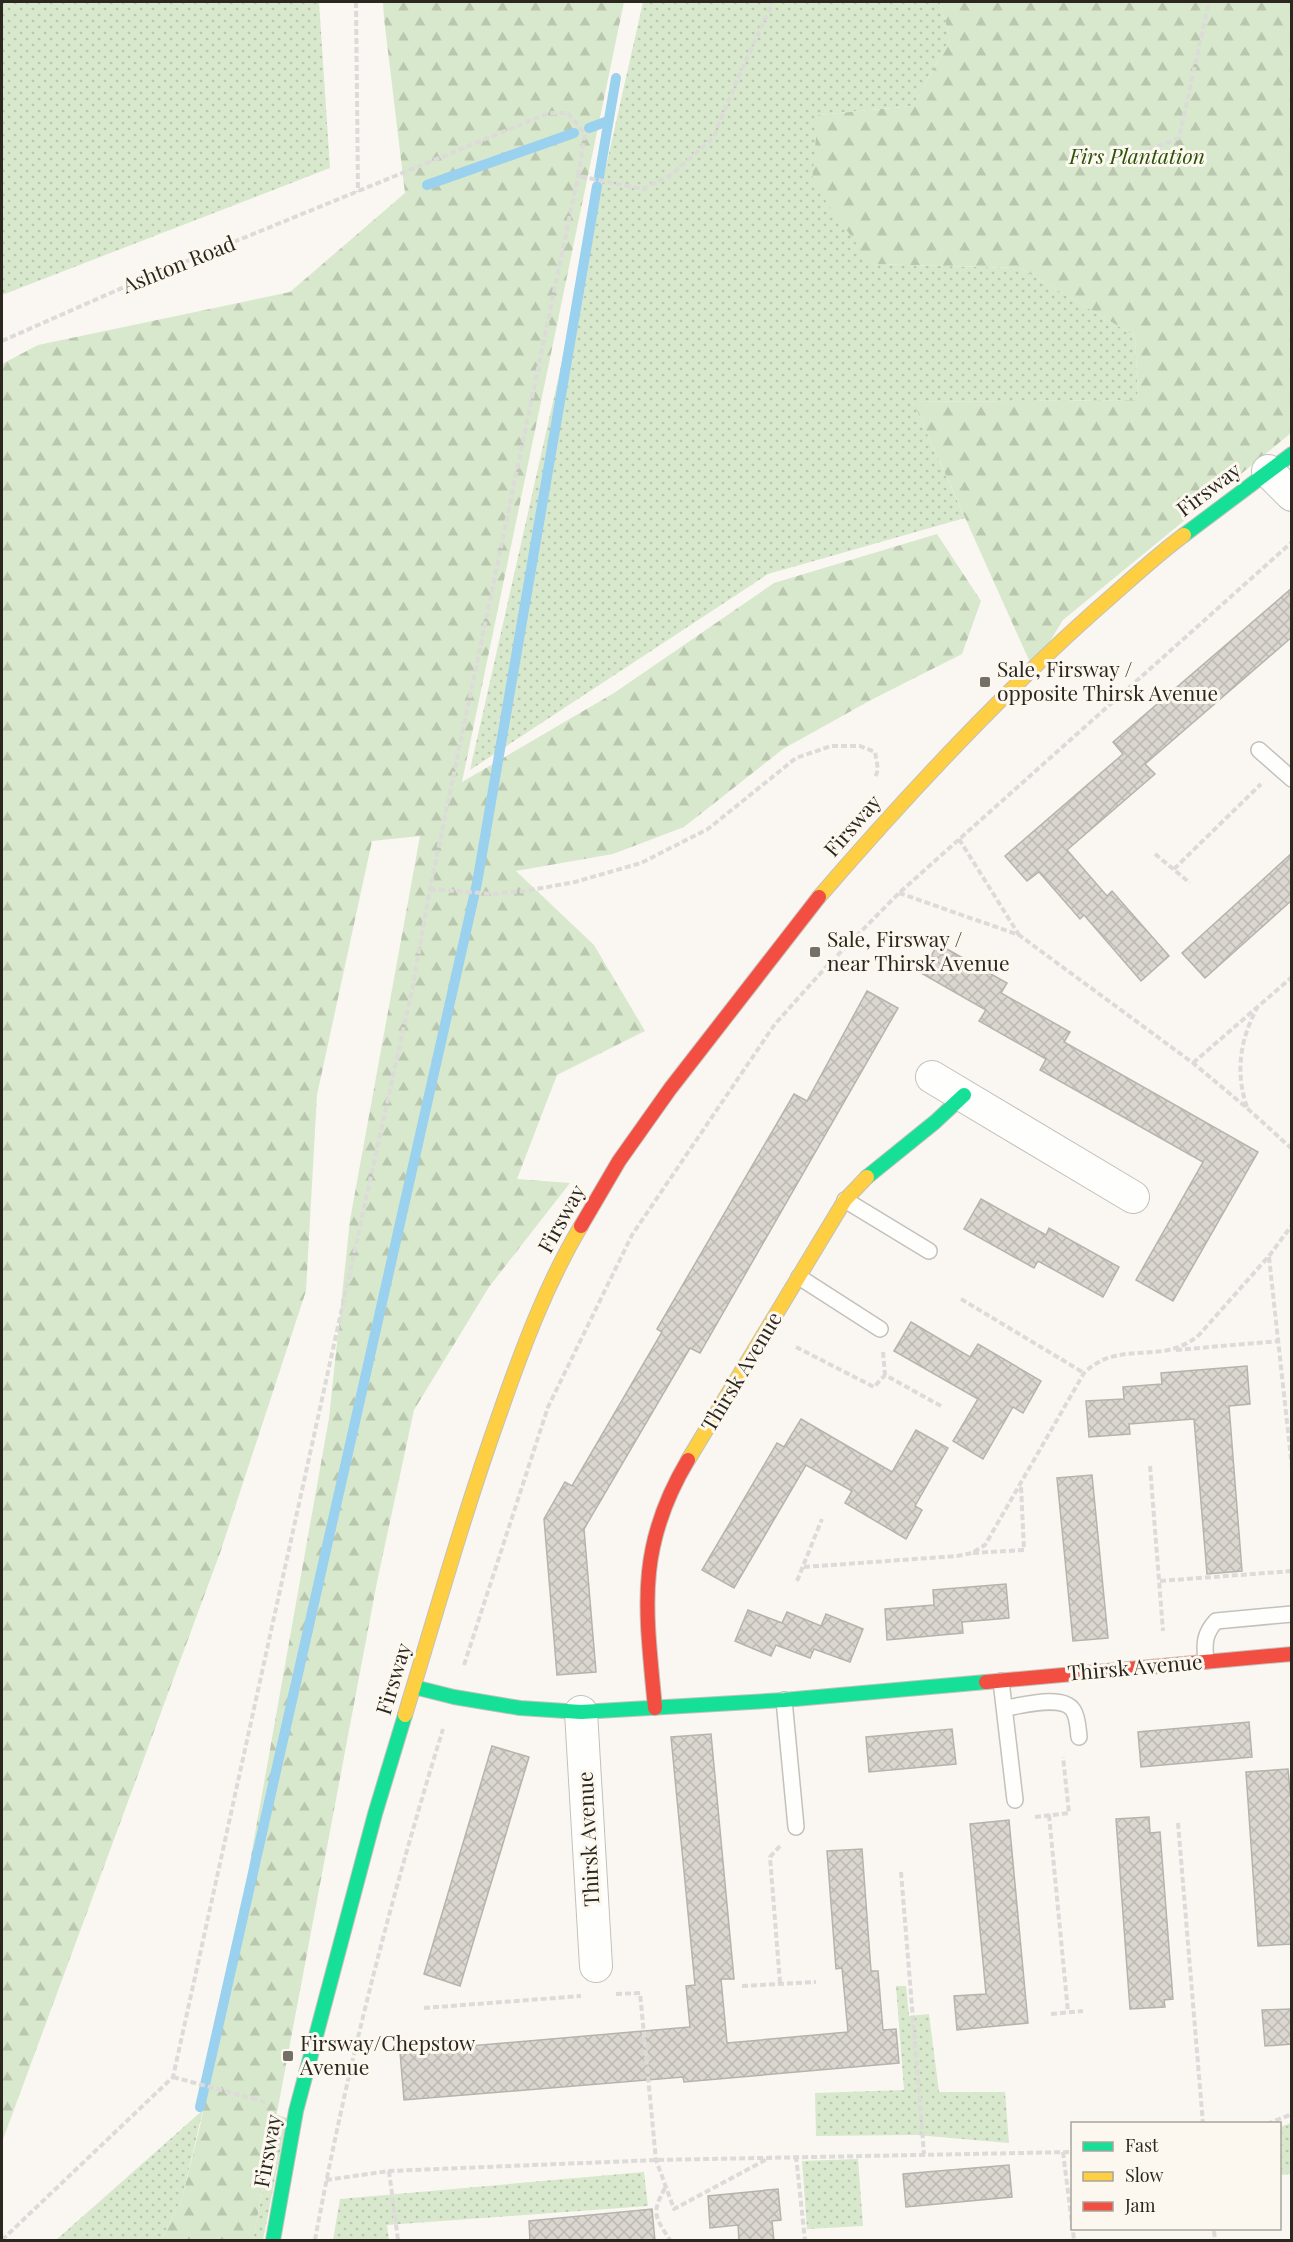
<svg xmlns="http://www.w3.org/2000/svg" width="1293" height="2242" font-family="'Playfair Display',serif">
  <defs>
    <pattern id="grass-dots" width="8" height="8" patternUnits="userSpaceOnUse" patternTransform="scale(1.5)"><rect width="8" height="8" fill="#d8e8cc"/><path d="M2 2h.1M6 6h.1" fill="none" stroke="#bac7af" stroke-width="1.8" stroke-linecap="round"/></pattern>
    <pattern id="forest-firs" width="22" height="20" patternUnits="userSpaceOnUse" patternTransform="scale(1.5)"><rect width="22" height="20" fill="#d8e8cc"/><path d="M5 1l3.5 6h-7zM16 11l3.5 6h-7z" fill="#bac7af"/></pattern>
    <pattern id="building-cross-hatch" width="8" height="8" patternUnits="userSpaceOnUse" patternTransform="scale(1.5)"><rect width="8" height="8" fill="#dbd7d0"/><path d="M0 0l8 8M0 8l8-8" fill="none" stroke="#bcb9b2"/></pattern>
  </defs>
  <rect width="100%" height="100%" fill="#faf7f2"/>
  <g fill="url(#grass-dots)">
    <path d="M2,2H319L330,168L2,295Z"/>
    <path d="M643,2H940L950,39L913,106L818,115L871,264L1020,268L1135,336L1138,400L913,402L965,518L768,574L470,770Z"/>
    <path d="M896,1986H906L909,2016L929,2014L939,2092H1005L1009,2143L916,2135L816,2136L815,2093L904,2090Z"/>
    <path d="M203,2110L182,2198L161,2240H56Z"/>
    <path d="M277,2115L287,2118L263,2240H253Z"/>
    <path d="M1291,2123V2174L1280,2175V2127Z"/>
    <path d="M858,2159L863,2226L807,2229L802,2161Z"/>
    <path d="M644,2172L648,2206L387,2225L389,2240H333L340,2199Z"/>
  </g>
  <g fill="url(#forest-firs)">
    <path d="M383,2H624L462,782L614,693L774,583L937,534L981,601L962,654L871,700L783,749L684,827L613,854L516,871L594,945L645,1031L557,1075L517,1179L570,1183L489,1287L414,1410L377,1582L253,2240H161L182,2198L200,2126L225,2002L329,1418L350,1220L420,836L372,841L317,1095L306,1291L220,1553L2,2142V364L38,345L290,292L405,193L384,18Z"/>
    <path d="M940,2H1291V433L1063,620L1033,669L913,402L1138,400L1135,336L1020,268L871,264L812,182L818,115L913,106L950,39Z"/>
  </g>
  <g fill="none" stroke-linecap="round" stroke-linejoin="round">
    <g stroke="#99d1ef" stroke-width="10">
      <path d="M589,128L608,121"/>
      <path d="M599,177L616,78"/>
      <path d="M427,185L574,133"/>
      <path d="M200,2107L477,883L597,186"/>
    </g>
  </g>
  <g fill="url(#building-cross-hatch)" stroke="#b6b3ad" stroke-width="1.5">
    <path d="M1292,588V637L1145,764L1155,774L1067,850L1107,896L1112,891L1169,956L1141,981L1084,915L1080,919L1039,872L1027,881L1005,856L1123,754L1113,742Z"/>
    <path d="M1292,853V900L1205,978L1182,953Z"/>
    <path d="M938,944L1007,983L1001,993L1070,1032L1064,1042L1258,1152L1173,1301L1136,1280L1203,1162L1040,1070L1046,1059L979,1021L986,1010L921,973Z"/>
    <path d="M867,991L898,1008L700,1353L690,1348L584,1529L596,1672L557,1675L544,1519L565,1482L572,1486L662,1332L657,1329L794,1094L807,1101Z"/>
    <path d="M981,1199L1046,1235L1049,1228L1119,1267L1103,1297L1038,1261L1034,1268L964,1229Z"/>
    <path d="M911,1322L970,1357L978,1344L1041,1381L1023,1413L1013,1407L983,1459L953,1441L978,1399L894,1351Z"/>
    <path d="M1247,1366L1250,1404L1229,1406L1242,1571L1207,1574L1194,1419L1129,1424L1130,1434L1089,1437L1086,1401L1124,1399L1123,1387L1162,1384L1161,1373Z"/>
    <path d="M801,1419L892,1472L916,1430L948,1448L915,1506L922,1510L906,1539L845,1503L852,1491L806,1465L734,1588L702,1570L777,1443L784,1447Z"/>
    <path d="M1092,1475L1108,1638L1073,1641L1057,1478Z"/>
    <path d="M1006,1584L1009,1618L962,1622L963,1633L887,1640L885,1609L934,1605L933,1590Z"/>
    <path d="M748,1610L782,1623L787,1612L821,1626L826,1614L863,1629L850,1662L814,1649L810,1658L776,1645L771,1656L735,1641Z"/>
    <path d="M1249,1722L1252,1757L1141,1767L1138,1732Z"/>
    <path d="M952,1729L956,1764L869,1772L866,1737Z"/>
    <path d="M711,1734L734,1979H721L727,2043L848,2032L842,1968L836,1969L827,1851L862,1849L871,1971H878L883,2030L896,2029L899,2063L684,2082L683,2077L404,2100L400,2052L690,2027L686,1986L695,1985L671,1737Z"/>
    <path d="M492,1746L529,1757L460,1986L424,1974Z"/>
    <path d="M1288,1769L1292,1812V1944L1258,1946L1246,1772Z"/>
    <path d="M1149,1817L1150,1833L1160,1832L1173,1999L1164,2000L1165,2007L1130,2009L1116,1819Z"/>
    <path d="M1009,1820L1028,2023L957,2030L954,1996L986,1994L970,1824Z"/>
    <path d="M1292,2009V2044L1265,2046L1262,2010Z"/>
    <path d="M1009,2165L1012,2197L906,2207L903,2174Z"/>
    <path d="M778,2189L781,2220L772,2221L774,2241H739L738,2225L710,2228L708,2196Z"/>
    <path d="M652,2209L655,2241H530L529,2221Z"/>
  </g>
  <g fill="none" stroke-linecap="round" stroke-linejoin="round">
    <defs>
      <g id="lane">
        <path d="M1259,750L1292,779"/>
        <path d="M845,1200L929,1251"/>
        <path d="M799,1277L880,1329"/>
        <path d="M1206,1661C1204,1644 1204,1634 1216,1621L1292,1614"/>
        <path d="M1001,1681L1015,1800"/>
        <path d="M784,1700L796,1827"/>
        <path d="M1005,1708C1021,1706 1062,1694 1073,1710C1078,1717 1078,1729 1079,1737"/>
      </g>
      <g id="street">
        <path d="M1268,471L1292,495"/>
        <path d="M932,1077L1133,1197"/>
        <path d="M581,1712L596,1966"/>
      </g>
      <g id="fast">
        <path d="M1184,535L1292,454"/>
        <path d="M867,1177L935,1122L964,1095"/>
        <path d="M414,1687L454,1697L520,1708L581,1712L784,1700L986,1682"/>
        <path d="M273,2240L296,2111L375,1814L405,1715"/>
      </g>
      <g id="slow">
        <path d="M819,897C906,796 997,698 1097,609C1126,584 1153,558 1184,535"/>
        <path d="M688,1460L845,1200L867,1177"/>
        <path d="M405,1715C436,1613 465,1510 501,1410C523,1347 547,1283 581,1226"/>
      </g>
      <g id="jam">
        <path d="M581,1226L619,1161L670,1089L819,897"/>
        <path d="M986,1682L1292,1654"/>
        <path d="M655,1708C646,1610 635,1549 688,1460"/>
      </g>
    </defs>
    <use href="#lane" stroke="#c4c1ba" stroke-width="18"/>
    <use href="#street" stroke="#c4c1ba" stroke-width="34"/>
    <use href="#fast" stroke="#c4c1ba" stroke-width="16"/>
    <use href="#slow" stroke="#c4c1ba" stroke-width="16"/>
    <use href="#jam" stroke="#c4c1ba" stroke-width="16"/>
    <g stroke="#dcdbd9" stroke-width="4" stroke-dasharray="6 3" stroke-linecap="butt">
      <path d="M356,2L358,192"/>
      <path d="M1124,160L1179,138L1209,2"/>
      <path d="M2,341L131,284L549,113H568L585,134L578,176L643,189L671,175L713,138L741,71L773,2"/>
      <path d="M959,839L1019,935"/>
      <path d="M1155,854L1190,883"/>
      <path d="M1174,869L1261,784"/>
      <path d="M430,889L492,894L525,891L575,882L641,863L708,829L796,758L831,746H860L875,752L878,769L875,779"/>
      <path d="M899,893L1019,935L1193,1063L1247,1108L1292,1149"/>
      <path d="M1193,1063L1292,977"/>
      <path d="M1247,1107C1235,1072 1240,1040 1257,1008"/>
      <path d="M1269,1257L1292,1468"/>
      <path d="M961,1299L1084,1373"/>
      <path d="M796,1347L874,1387L885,1375L941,1406"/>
      <path d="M1176,1350L1279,1341"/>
      <path d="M883,1352L885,1375"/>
      <path d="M1150,1466L1163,1631"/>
      <path d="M973,1553L1024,1550L1021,1486"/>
      <path d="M804,1567L957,1556L972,1553L985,1545L1084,1373C1120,1338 1161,1367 1199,1335L1269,1256L1292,1225"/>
      <path d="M797,1581L822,1519"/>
      <path d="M1160,1581L1292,1571"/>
      <path d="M464,1665L548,1407L632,1235L775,1024L827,966L899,893L1292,542"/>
      <path d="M1049,1815L1068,2012"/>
      <path d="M1035,1817L1069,1813L1063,1757"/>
      <path d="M1178,1823L1203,2124"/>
      <path d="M780,1846L770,1857L780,1983"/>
      <path d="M901,1872L924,2154"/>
      <path d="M742,1986L816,1982"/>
      <path d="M616,1994L640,1993L656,2160L674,2209L771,2157"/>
      <path d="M424,2008L581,1996"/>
      <path d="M1051,2014L1083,2011"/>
      <path d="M173,2077L265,2102"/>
      <path d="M1267,2124L1292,2114"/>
      <path d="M1063,2152L1074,2240"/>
      <path d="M796,2156L805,2240"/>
      <path d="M389,2171L398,2240"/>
      <path d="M326,2180L389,2171L656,2160L1072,2152"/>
      <path d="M665,2188C651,2213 655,2217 670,2240"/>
      <path d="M1214,2231L1215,2240"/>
      <path d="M2,2240L173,2077L413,985L430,889L578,176"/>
      <path d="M315,2240C347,2067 391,1897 443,1729"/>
    </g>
    <use href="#lane" stroke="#fefefd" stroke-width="15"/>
    <use href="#street" stroke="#fefefd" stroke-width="32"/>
    <use href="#fast" stroke="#16e098" stroke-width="14"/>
    <use href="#slow" stroke="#ffcf43" stroke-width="14"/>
    <use href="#jam" stroke="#f24e42" stroke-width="14"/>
  </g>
  <g fill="#747068" stroke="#fdf8ef" stroke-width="2">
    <rect x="979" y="676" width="12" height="12" rx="3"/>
    <rect x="809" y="946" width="12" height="12" rx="3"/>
    <rect x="282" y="2050" width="12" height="12" rx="3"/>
  </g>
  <g text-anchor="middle" stroke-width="6" stroke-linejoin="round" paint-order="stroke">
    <g font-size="21" font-style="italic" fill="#2b520b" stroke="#fdf8ef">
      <text x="1137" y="164">Firs Plantation</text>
    </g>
    <g font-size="21" fill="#2c271e" stroke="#fdf8ef">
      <text transform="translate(179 265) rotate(-22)" y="7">Ashton Road</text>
      <text transform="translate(1209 490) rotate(-37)" y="7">Firsway</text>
      <text transform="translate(853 826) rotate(-49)" y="7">Firsway</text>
      <text transform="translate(562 1219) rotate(-61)" y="7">Firsway</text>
      <text transform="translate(742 1372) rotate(-59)" y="7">Thirsk Avenue</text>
      <text transform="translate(1135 1668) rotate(-5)" y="7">Thirsk Avenue</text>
      <text transform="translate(394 1679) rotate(-73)" y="7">Firsway</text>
      <text transform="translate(589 1839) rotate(-93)" y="7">Thirsk Avenue</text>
      <text transform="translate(268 2151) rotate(-80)" y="7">Firsway</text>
    </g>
    <g font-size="21" fill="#2c271e" stroke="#fdf8ef" text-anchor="start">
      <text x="997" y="677">Sale, Firsway /<tspan x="997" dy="24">opposite Thirsk Avenue</tspan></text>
      <text x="827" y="947">Sale, Firsway /<tspan x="827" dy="24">near Thirsk Avenue</tspan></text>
      <text x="300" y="2051">Firsway/Chepstow<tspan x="300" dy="24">Avenue</tspan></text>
    </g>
  </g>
  <rect width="1293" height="2242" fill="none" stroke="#2c271e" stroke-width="6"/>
  <rect x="1071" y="2122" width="210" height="108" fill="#fdf8ef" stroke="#a9a49b" stroke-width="1.5"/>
  <rect x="1083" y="2142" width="30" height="9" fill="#16e098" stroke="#a9a49b" stroke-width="1.5"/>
  <text x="1125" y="2152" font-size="18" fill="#2c271e">Fast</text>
  <rect x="1083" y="2172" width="30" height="9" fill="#ffcf43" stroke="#a9a49b" stroke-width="1.5"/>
  <text x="1125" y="2182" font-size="18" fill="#2c271e">Slow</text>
  <rect x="1083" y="2202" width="30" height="9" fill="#f24e42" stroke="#a9a49b" stroke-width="1.5"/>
  <text x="1125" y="2212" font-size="18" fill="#2c271e">Jam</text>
</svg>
